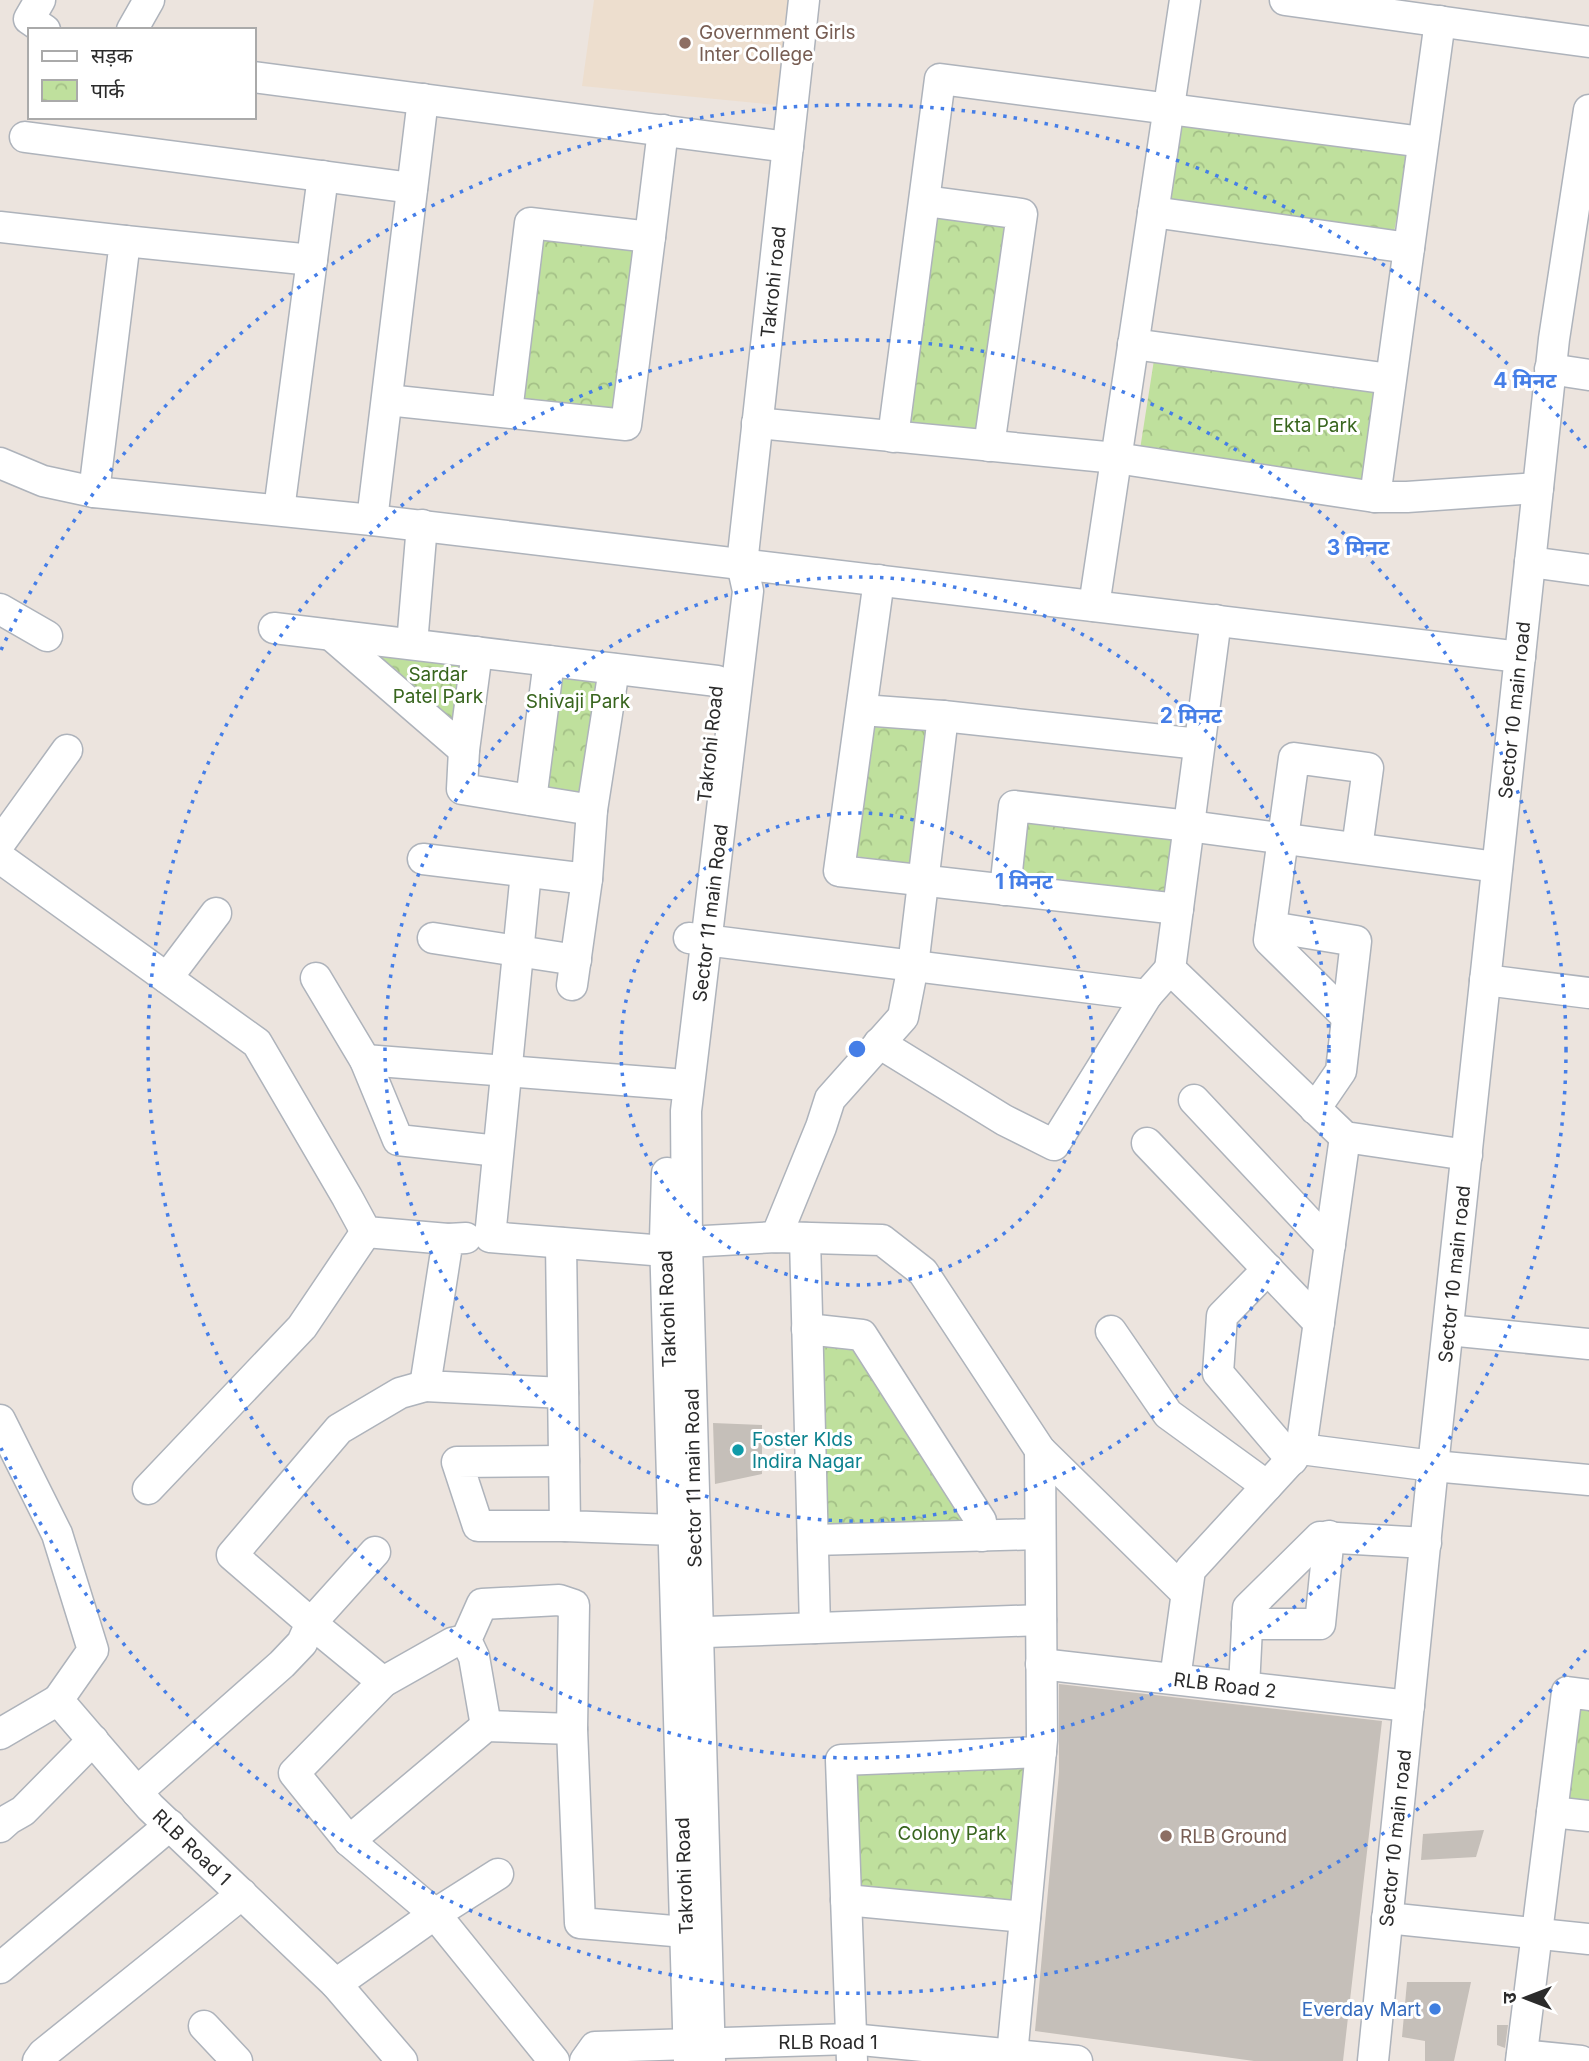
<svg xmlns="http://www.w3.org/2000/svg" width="1589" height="2061" font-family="Inter,'Noto Sans Devanagari',sans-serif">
  <defs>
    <pattern id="park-crowns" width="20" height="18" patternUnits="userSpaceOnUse" patternTransform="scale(1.75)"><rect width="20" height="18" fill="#bfe09d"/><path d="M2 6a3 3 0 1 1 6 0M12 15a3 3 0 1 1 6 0" fill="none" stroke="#a4c087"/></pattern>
  </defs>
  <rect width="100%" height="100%" fill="#ece4de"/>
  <path fill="#eddece" d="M594,0H788L776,105L582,86Z"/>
  <g fill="url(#park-crowns)">
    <path d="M1176,120L1410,149L1393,237L1164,204Z"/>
    <path d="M936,214L1010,220L980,432L910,424Z"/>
    <path d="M535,232L639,244L618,417L518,406Z"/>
    <path d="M1156,347L1386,377L1371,492L1139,456Z"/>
    <path d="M351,647L470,659L461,742Z"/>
    <path d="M556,672L606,680L588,804L541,797Z"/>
    <path d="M871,721L930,729L912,864L854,856Z"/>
    <path d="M1025,820L1178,841L1171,894L1018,874Z"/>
    <path d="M816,1342L858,1346L964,1523H820Z"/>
    <path d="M1575,1705L1589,1706V1803L1564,1800Z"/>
    <path d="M1025,1769L1013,1903L854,1888L853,1772Z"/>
  </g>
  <g fill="#c5bfb9">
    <path d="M713,1423L762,1425V1474L715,1484Z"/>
    <path d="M1059,1684L1382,1721L1343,2061H1254L1035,2031L1059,1772Z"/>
    <path d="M1484,1830L1476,1857L1421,1860L1423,1834Z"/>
    <path d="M1407,1982H1471L1454,2061H1425V2041L1402,2037Z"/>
    <path d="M1497,2025H1508L1505,2048L1497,2045Z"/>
  </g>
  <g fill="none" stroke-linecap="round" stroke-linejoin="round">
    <defs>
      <g id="minor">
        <path d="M40,0L29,19L45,30"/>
        <path d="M1285,0L1589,42"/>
        <path d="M132,30L149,0"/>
        <path d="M254,77L788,147"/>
        <path d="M25,137L412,188"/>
        <path d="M925,201L1022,214L989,446"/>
        <path d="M1153,212L1409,248"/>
        <path d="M0,227L125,241L94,492"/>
        <path d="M650,237L663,130"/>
        <path d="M125,241L312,260"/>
        <path d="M1133,344L1390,379"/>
        <path d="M1550,369L1589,375"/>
        <path d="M387,400L626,425L650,237L530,223L507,412"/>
        <path d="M757,423L1116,458L1375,497L1440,21"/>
        <path d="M893,437L940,79L1423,142"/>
        <path d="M0,463L43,481L94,492L372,520L1520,657"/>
        <path d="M1375,497H1407L1538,488"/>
        <path d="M279,510L323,176"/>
        <path d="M372,520L423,99"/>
        <path d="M1530,562L1589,570"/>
        <path d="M879,580L839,871L1178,909"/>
        <path d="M1094,606L1185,0"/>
        <path d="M0,609L47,636"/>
        <path d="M1216,620L1170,969L1345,1137L1467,1155"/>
        <path d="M274,628L717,681"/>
        <path d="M331,635L464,750L477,652"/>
        <path d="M412,644L422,525"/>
        <path d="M862,710L943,716L1199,744"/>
        <path d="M464,750L462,789L592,810L614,669"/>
        <path d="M531,800L549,661"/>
        <path d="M0,843L67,750"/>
        <path d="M0,858L257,1043L347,1197L366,1232L448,1239"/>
        <path d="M423,859L587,879L592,810"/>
        <path d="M526,872L490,1237L665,1251L687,1242L776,1237L882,1240L923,1272L1040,1450L1186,1593"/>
        <path d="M1005,890L1014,806L1189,826L1497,867"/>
        <path d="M1271,927L1356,941L1341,1071L1315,1109"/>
        <path d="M433,938L576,960"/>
        <path d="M689,938L1147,995L1170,969"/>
        <path d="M167,978L216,913"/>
        <path d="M316,978L365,1060L398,1140L498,1151"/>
        <path d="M1485,980L1589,993"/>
        <path d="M572,985L587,879"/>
        <path d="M1347,1017L1269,940L1294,758L1368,768L1357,848"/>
        <path d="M879,1043L1004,1120L1054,1145L1147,995"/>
        <path d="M365,1060L673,1084"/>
        <path d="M1194,1100L1330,1245"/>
        <path d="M1147,1143L1319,1323"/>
        <path d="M667,1173L665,1239L689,2061"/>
        <path d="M776,1237L821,1127L830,1099L903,1017L913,966L943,716"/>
        <path d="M466,1238L448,1239L425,1386L563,1393"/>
        <path d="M805,1238L815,1628"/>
        <path d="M561,1243L565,1526L674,1530"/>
        <path d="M1268,1269L1222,1316L1218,1373L1292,1460"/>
        <path d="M807,1329L862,1335L981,1521L982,1536"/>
        <path d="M1448,1330L1589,1344"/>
        <path d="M1111,1331L1168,1414L1267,1486"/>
        <path d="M0,1420L57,1534L93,1650L58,1700L137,1792L150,1807L336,1984L435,1914L554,2061"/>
        <path d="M1301,1449L1433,1466L1589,1480"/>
        <path d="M564,1461L457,1462L478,1526H565"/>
        <path d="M148,1489L302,1327L366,1232"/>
        <path d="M813,1540L1040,1534"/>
        <path d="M375,1552L311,1623L232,1555L339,1429L400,1393L425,1386"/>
        <path d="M1247,1624H1320L1329,1536"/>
        <path d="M678,1633L1041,1620"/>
        <path d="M466,1640L452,1643L383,1682L294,1773L349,1841L435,1914L498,1874"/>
        <path d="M1041,1664L1409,1706"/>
        <path d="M1175,1679L1190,1570L1301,1449L1345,1137"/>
        <path d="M1244,1687L1248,1608L1320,1537L1426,1543"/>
        <path d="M486,1726L474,1657L466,1640L482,1604L559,1600L574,1605L572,1729L580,1923L685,1932"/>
        <path d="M0,1734L58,1700"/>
        <path d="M137,1792L282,1664L302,1643L311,1623L383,1682"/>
        <path d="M1552,1812L1589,1816"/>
        <path d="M0,1827L9,1819L23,1811L93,1740"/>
        <path d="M349,1841L486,1726L572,1729"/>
        <path d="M846,1900L1025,1917"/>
        <path d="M1387,1918L1589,1939"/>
        <path d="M0,1968L170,1825"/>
        <path d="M336,1984L402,2061"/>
        <path d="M204,2026L237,2061"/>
        <path d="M1012,2055L1042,1740L1040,1450"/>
        <path d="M1522,2055L1581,2061"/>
        <path d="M38,2061L43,2054L242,1894"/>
        <path d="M585,2061L595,2047L851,2039L1077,2061"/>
        <path d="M710,2061L687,1242L686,1111L748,591L742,564L804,0"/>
        <path d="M852,2061L841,1760L1041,1752"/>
        <path d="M1373,2061L1433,1466L1554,339L1589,110"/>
        <path d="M1521,2061L1567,1692L1589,1695"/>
      </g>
    </defs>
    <use href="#minor" stroke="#aeb3bb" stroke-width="33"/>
    <use href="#minor" stroke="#fff" stroke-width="30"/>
  </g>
  <g fill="none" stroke="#457ee7" stroke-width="3.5" stroke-dasharray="3.5 7">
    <circle cx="857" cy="1049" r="236"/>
    <circle cx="857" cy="1049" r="472"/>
    <circle cx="857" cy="1049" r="709"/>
    <path d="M1586 1650A945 945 0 0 1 1 1448M1 650A945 945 0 0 1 1586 448"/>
  </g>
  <g fill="#8d6e63" stroke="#fff" stroke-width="2.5">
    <circle cx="685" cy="43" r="7"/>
    <circle cx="1166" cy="1836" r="7"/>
  </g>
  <circle fill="#0f9aa8" stroke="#fff" stroke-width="2.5" cx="738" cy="1450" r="7"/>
  <circle fill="#3f7fe0" stroke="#fff" stroke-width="2.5" cx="1435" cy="2009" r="7"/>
  <g text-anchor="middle" stroke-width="6" stroke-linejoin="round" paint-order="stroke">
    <g font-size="19" fill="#785e54" stroke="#fff" text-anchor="start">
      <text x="699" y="39">Government Girls<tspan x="699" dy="22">Inter College</tspan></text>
      <text x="1180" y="1843">RLB Ground</text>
    </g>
    <g font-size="19" fill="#2b2b2b" stroke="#fff">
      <text transform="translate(773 282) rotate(-84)" y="7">Takrohi road</text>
      <text transform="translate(1514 710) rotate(-84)" y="7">Sector 10 main road</text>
      <text transform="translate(710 744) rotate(-84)" y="7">Takrohi Road</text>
      <text transform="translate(710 913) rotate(-83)" y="7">Sector 11 main Road</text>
      <text transform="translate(1454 1274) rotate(-84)" y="7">Sector 10 main road</text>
      <text transform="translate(667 1309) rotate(-92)" y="7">Takrohi Road</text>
      <text transform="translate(693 1478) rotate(-91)" y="7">Sector 11 main Road</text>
      <text transform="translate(1225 1685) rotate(7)" y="7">RLB Road 2</text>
      <text transform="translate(1395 1838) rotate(-84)" y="7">Sector 10 main road</text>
      <text transform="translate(192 1847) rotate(44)" y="7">RLB Road 1</text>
      <text transform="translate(684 1876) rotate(-92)" y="7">Takrohi Road</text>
      <text x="828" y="2049">RLB Road 1</text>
    </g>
    <g font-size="19" fill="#38651e" stroke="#fff">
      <text x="1315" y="432">Ekta Park</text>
      <text x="438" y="681">Sardar<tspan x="438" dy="22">Patel Park</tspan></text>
      <text x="578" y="708">Shivaji Park</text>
      <text x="952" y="1840">Colony Park</text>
    </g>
    <g font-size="19" fill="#0d838f" stroke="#fff" text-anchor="start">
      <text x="752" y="1446">Foster KIds<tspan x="752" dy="22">Indira Nagar</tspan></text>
    </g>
    <g font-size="19" fill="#366cbe" stroke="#fff" text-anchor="end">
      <text x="1421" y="2016">Everday Mart</text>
    </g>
  </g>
  <circle cx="857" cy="1049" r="10" fill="#457ee7" stroke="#fff" stroke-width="3.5"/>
  <g font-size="21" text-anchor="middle" font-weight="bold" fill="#457ee7" stroke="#fff" stroke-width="6" stroke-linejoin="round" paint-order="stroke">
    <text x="1525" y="388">4 मिनट</text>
    <text x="1358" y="555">3 मिनट</text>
    <text x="1191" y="723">2 मिनट</text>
    <text x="1024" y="889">1 मिनट</text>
  </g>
  <rect x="28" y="28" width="228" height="91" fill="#ffffff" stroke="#aaaaaa" stroke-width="2"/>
  <rect x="42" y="51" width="35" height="10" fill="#ffffff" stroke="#aaaaaa" stroke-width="2"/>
  <text x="91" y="63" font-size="21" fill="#2b2b2b">सड़क</text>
  <rect x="42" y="80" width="35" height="21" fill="url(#park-crowns)" stroke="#aaaaaa" stroke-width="2"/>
  <text x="91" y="98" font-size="21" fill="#2b2b2b">पार्क</text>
  <g transform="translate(1526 1998) rotate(270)" stroke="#ffffff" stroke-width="5" paint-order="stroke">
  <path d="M0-5L12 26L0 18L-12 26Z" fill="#2b2b2b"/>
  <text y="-10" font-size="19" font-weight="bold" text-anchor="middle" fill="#2b2b2b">उ</text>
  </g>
</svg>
